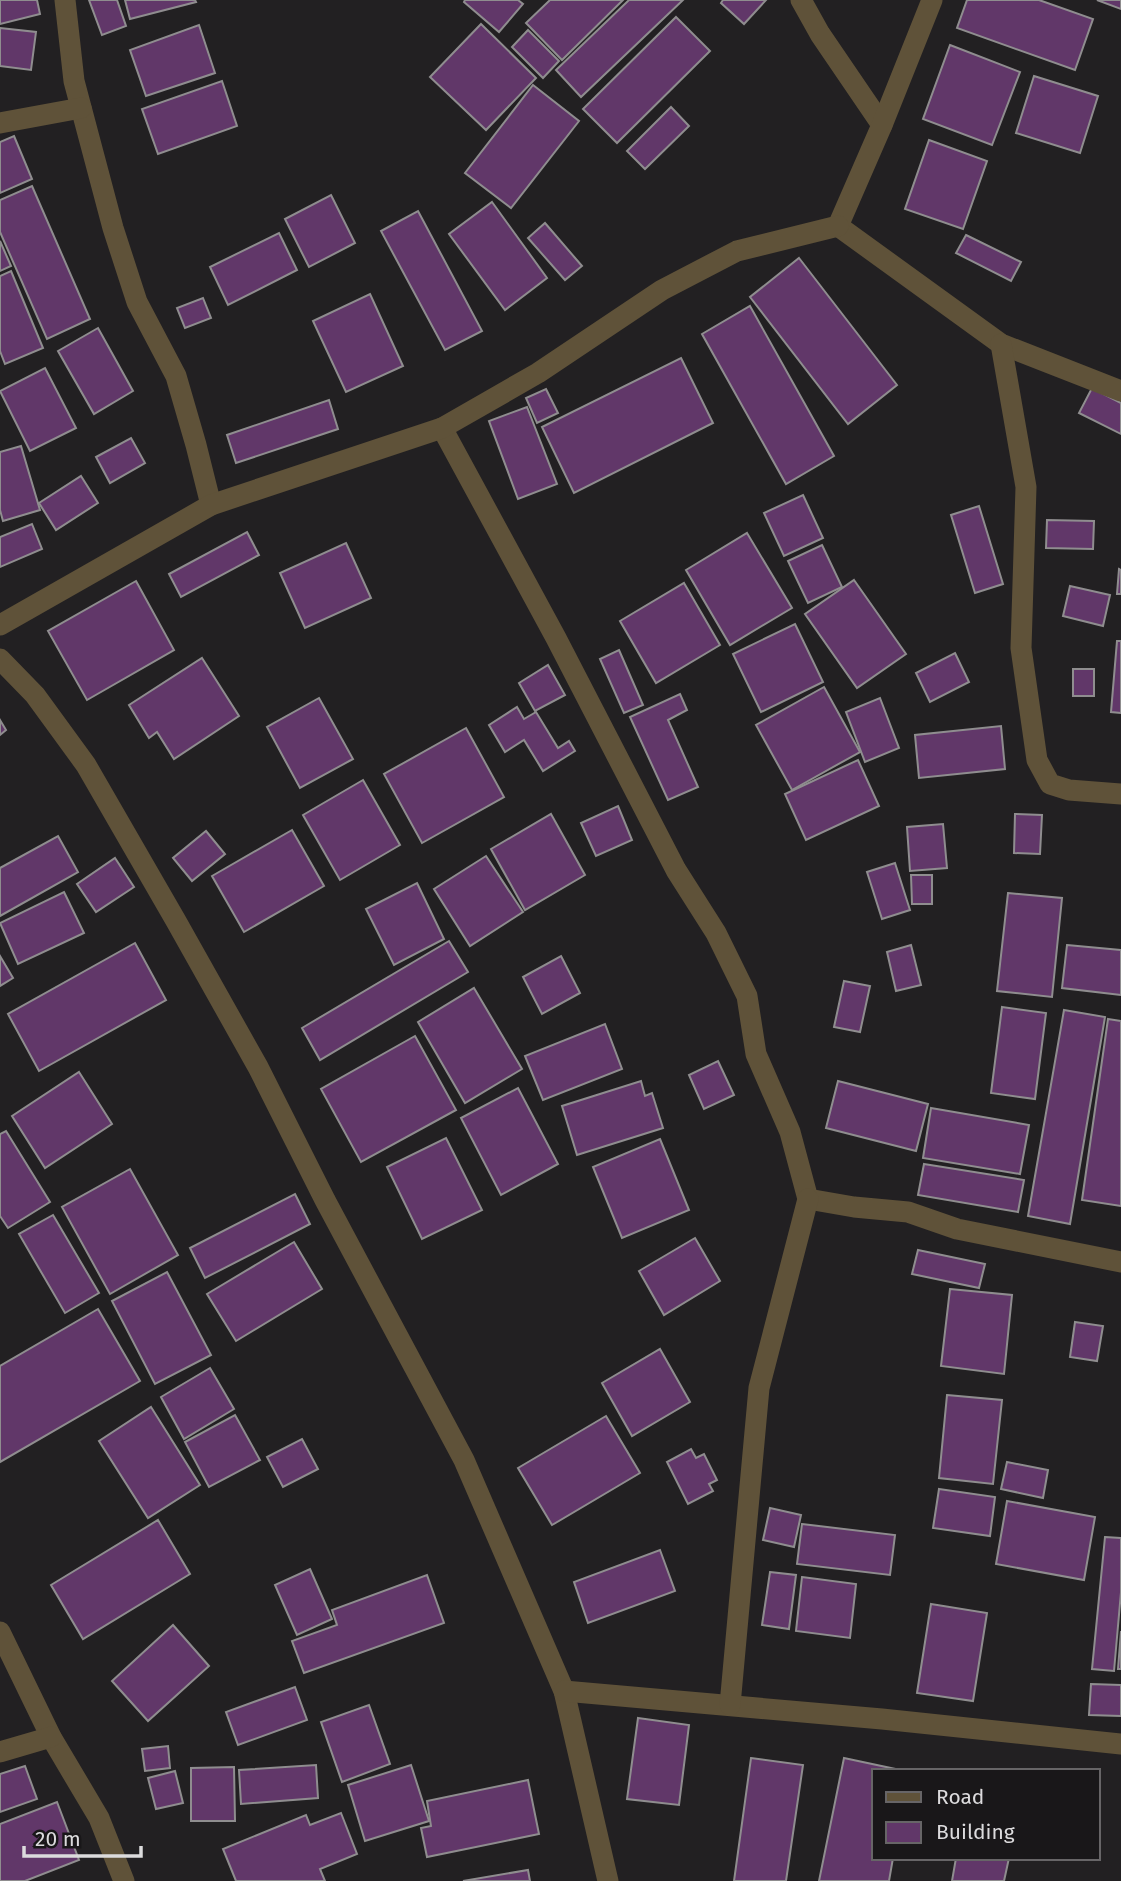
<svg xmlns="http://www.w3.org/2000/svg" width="1121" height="1881" font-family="'Fira Sans',sans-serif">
  <rect width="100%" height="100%" fill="#222022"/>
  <g fill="#613769" stroke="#8f8d8f" stroke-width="2">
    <path d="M0,0H37L40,14L0,24Z"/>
    <path d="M89,0H117L126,26L102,35Z"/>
    <path d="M125,0H195L196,2L130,19Z"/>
    <path d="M465,0H518L523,4L499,32L464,2Z"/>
    <path d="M550,0H623L562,60L526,23Z"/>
    <path d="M629,0H683L581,97L556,70Z"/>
    <path d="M723,0H766L744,24L721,3Z"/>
    <path d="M967,0H1039L1093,19L1075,70L957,28Z"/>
    <path d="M1097,0H1121V9Z"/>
    <path d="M676,17L710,51L617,143L583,109Z"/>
    <path d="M481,24L536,78L486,130L430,77Z"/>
    <path d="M199,25L215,73L146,96L130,50Z"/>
    <path d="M0,28L36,32L31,70L0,66Z"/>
    <path d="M528,30L559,61L543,78L512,47Z"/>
    <path d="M950,45L1020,72L992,145L923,119Z"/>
    <path d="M1034,76L1098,96L1080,153L1016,133Z"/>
    <path d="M222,81L237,126L158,154L142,109Z"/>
    <path d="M533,85L579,121L511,208L465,173Z"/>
    <path d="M671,107L689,126L645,169L627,151Z"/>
    <path d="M14,136L32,179L0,193V142Z"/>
    <path d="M929,140L987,161L963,229L905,209Z"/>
    <path d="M32,186L90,319L47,339L0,232V200Z"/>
    <path d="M331,195L355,243L309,267L285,219Z"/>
    <path d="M492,202L547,278L505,310L449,234Z"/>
    <path d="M418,211L482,331L445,350L381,231Z"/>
    <path d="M545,223L582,266L565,280L528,238Z"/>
    <path d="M279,233L297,270L228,305L210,267Z"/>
    <path d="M966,235L1021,262L1011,281L956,253Z"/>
    <path d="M0,241L11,266L0,271Z"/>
    <path d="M799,258L897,385L848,424L750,297Z"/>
    <path d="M11,271L43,348L5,364L0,351V276Z"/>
    <path d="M370,294L403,366L346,392L313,321Z"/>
    <path d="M203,298L211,318L185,328L177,308Z"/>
    <path d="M750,306L834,456L786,484L702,334Z"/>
    <path d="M98,328L133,391L94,414L58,351Z"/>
    <path d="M681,358L713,423L574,493L542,427Z"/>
    <path d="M45,368L76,428L30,451L0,391Z"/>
    <path d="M1092,388L1121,403V434L1079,413Z"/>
    <path d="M546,389L558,413L537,423L526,398Z"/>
    <path d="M329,400L338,429L236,463L227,435Z"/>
    <path d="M527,407L557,484L518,499L489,421Z"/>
    <path d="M131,438L145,463L110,483L96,457Z"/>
    <path d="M21,446L40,510L3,521L0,510V452Z"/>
    <path d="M81,476L98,503L56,530L39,503Z"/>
    <path d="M803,495L823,538L784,556L764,513Z"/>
    <path d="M979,506L1003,584L975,593L951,515Z"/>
    <path d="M1047,520L1094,521L1093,549L1046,548Z"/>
    <path d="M32,524L42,549L0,567V537Z"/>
    <path d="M247,532L259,555L181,597L169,574Z"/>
    <path d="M747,533L792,608L730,645L686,570Z"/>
    <path d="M346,543L371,598L305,628L280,573Z"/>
    <path d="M822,545L842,587L808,603L788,561Z"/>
    <path d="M1119,569L1121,570V594H1117Z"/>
    <path d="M854,580L906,654L857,688L805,614Z"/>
    <path d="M136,581L174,650L87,700L48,631Z"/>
    <path d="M684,583L720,645L656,683L620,621Z"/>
    <path d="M1070,586L1110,595L1103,626L1063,616Z"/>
    <path d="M795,624L823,682L761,712L733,654Z"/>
    <path d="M1117,641H1121V713L1111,712Z"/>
    <path d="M619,650L643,705L624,713L600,659Z"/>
    <path d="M955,653L969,682L930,702L916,673Z"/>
    <path d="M202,658L239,716L174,759L157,732L149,738L129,705Z"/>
    <path d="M548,665L565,695L535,711L519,683Z"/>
    <rect x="1073" y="669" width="21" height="27"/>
    <path d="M824,687L860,752L792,790L756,725Z"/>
    <path d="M680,694L687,710L668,720L698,787L668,800L630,717Z"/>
    <path d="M319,698L353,759L300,788L267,727Z"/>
    <path d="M880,698L899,748L865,762L846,712Z"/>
    <path d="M517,707L524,719L536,712L558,748L569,741L575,751L543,771L524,740L505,752L489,725Z"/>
    <path d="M0,720L6,730L0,735Z"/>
    <path d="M1001,726L1005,769L919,778L915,735Z"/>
    <path d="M466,728L504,797L422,843L384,774Z"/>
    <path d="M858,760L879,806L806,840L785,794Z"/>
    <path d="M363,780L400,845L340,880L303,815Z"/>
    <path d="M618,806L632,840L596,856L581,823Z"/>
    <path d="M551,814L585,875L525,910L491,849Z"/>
    <path d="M1015,814L1042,815L1040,854L1014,853Z"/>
    <path d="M943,824L947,868L910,871L907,827Z"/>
    <path d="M292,830L324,886L244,932L212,876Z"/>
    <path d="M206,831L225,854L192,881L173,858Z"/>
    <path d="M58,836L78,872L0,916V868Z"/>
    <path d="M486,856L523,912L470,946L434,889Z"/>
    <path d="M115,858L134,887L96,912L77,884Z"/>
    <path d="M895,863L910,910L882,919L867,872Z"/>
    <path d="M911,875H932V904H912Z"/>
    <path d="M417,883L444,939L394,965L366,909Z"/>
    <path d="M64,892L84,933L18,964L0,923Z"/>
    <path d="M1008,893L1062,898L1052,997L997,991Z"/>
    <path d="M449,941L468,972L320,1060L302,1028Z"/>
    <path d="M135,943L166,1000L39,1071L8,1014Z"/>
    <path d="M911,945L921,985L896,991L887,952Z"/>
    <path d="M1067,945L1121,950V995L1062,988Z"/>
    <path d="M0,956L13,978L0,986Z"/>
    <path d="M561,956L580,993L542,1014L523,977Z"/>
    <path d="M844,981L870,986L860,1032L834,1027Z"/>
    <path d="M474,988L522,1069L465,1103L418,1022Z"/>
    <path d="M1002,1007L1046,1013L1035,1099L991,1093Z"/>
    <path d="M1064,1010L1105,1017L1070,1224L1028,1216Z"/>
    <path d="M1108,1019L1121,1021V1206L1082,1200Z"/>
    <path d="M605,1024L622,1069L543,1100L525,1056Z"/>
    <path d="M415,1036L456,1110L361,1162L321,1089Z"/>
    <path d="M718,1061L734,1095L704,1109L689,1075Z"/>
    <path d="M79,1072L112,1124L45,1168L12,1116Z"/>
    <path d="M641,1081L645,1096L652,1093L663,1128L577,1155L562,1106Z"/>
    <path d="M838,1081L928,1104L916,1151L826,1128Z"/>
    <path d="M518,1088L558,1164L501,1195L461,1118Z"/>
    <path d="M931,1108L1029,1125L1020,1174L923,1158Z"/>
    <path d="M6,1131L50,1202L8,1228L0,1216V1134Z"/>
    <path d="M446,1138L482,1210L422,1239L387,1167Z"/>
    <path d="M660,1139L689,1210L622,1238L593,1167Z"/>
    <path d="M924,1164L1024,1180L1018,1212L918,1195Z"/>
    <path d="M130,1169L178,1255L110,1294L62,1207Z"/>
    <path d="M295,1194L310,1224L205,1278L190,1248Z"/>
    <path d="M53,1215L99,1293L65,1313L19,1234Z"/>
    <path d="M695,1238L720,1281L664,1315L639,1271Z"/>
    <path d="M294,1242L322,1289L236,1341L207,1294Z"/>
    <path d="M918,1250L985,1264L979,1288L912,1274Z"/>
    <path d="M167,1272L211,1355L155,1384L112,1301Z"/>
    <path d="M950,1289L1012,1295L1004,1374L941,1366Z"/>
    <path d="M98,1309L140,1381L0,1462V1366Z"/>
    <path d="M1075,1322L1103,1326L1097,1361L1070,1357Z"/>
    <path d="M660,1349L690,1402L632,1436L602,1383Z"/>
    <path d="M210,1368L234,1409L184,1439L161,1397Z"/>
    <path d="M947,1395L1002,1400L993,1484L939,1478Z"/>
    <path d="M151,1407L200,1485L148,1518L99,1441Z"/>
    <path d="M235,1415L260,1460L209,1487L185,1442Z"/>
    <path d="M606,1416L640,1473L552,1525L518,1468Z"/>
    <path d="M302,1439L318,1469L283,1487L267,1457Z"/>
    <path d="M691,1449L696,1458L704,1454L717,1480L709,1484L713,1491L688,1504L667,1462Z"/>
    <path d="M1007,1462L1048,1470L1043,1498L1001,1489Z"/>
    <path d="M939,1489L995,1497L990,1536L933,1528Z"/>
    <path d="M1007,1501L1095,1517L1084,1580L996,1564Z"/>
    <path d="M770,1508L801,1515L794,1547L763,1540Z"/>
    <path d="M158,1520L190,1574L83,1639L51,1585Z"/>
    <path d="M802,1524L895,1535L890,1575L797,1564Z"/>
    <path d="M1105,1537L1121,1538V1592L1114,1671L1092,1669Z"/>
    <path d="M660,1550L675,1591L588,1623L574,1582Z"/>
    <path d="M310,1569L332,1619L297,1635L275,1585Z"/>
    <path d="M770,1572L796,1575L789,1629L762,1625Z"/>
    <path d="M427,1575L444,1623L304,1673L292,1641L337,1625L332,1610Z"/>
    <path d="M802,1577L856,1584L850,1638L796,1631Z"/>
    <path d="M931,1604L987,1613L973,1701L917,1693Z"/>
    <path d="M173,1625L209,1666L148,1721L112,1681Z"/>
    <path d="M1121,1631V1669H1118Z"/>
    <path d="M1091,1684L1121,1685V1716L1089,1715Z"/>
    <path d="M295,1687L307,1720L238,1745L226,1712Z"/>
    <path d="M369,1705L390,1764L342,1782L321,1722Z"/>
    <path d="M638,1718L689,1725L679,1805L627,1799Z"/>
    <path d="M168,1746L170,1768L145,1771L142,1749Z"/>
    <path d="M751,1758L803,1765L786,1881H734Z"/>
    <path d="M844,1758L905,1771H874V1858H893L889,1881H819Z"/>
    <path d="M316,1765L318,1798L241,1804L239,1770Z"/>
    <path d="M411,1765L429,1821L365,1841L348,1785Z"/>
    <path d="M25,1766L37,1799L0,1812V1774Z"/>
    <path d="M234,1767L235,1821H191V1768Z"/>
    <path d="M175,1771L183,1803L156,1809L148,1778Z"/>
    <path d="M528,1780L539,1834L427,1857L421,1828L431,1826L427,1801Z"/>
    <path d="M57,1802L79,1860L25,1881H0V1824Z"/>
    <path d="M341,1813L357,1854L320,1869L325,1881H236L223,1849L306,1815L310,1825Z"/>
    <path d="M956,1858H1009L1004,1881H952Z"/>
    <path d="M528,1870L530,1881H463Z"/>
  </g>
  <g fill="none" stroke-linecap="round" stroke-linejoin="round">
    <g stroke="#5f5239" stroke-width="21">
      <path d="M65,0L74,81L113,228L137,302L176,376L196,445L211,505"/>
      <path d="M801,0L820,34L882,125"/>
      <path d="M0,123L81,108"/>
      <path d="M838,226L1001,344L1121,391"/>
      <path d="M838,226L882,125L932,0"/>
      <path d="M1001,344L1026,487L1021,648L1037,760L1050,784L1069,790L1121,794"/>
      <path d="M442,428L556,638L676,870L716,933L747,996L756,1054L790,1132L808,1199L854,1207L908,1212L957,1229L1121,1262"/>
      <path d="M0,625L211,505L442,428L538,373L662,290L737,251L838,226"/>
      <path d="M0,659L35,695L86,765L176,921L258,1067L325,1200L464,1460L564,1691L608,1881"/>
      <path d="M0,1632L51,1737L99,1818L124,1881"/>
      <path d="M564,1691L882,1719L1121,1744"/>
      <path d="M730,1705L759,1388L808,1199"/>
      <path d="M0,1752L51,1737"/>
    </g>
  </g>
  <rect x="872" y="1769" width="228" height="91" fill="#191719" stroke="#676567" stroke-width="2"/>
  <rect x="886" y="1792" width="35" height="10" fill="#5f5239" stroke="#676567" stroke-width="2"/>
  <text x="936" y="1804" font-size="21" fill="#dcdbdd">Road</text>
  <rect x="886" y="1822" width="35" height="21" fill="#613769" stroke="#676567" stroke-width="2"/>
  <text x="936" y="1839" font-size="21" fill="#dcdbdd">Building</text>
  <path d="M24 1846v10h117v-10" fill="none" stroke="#dcdbdd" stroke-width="3.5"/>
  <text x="35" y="1846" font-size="21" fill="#dcdbdd" stroke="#191719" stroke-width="5" paint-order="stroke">20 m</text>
</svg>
